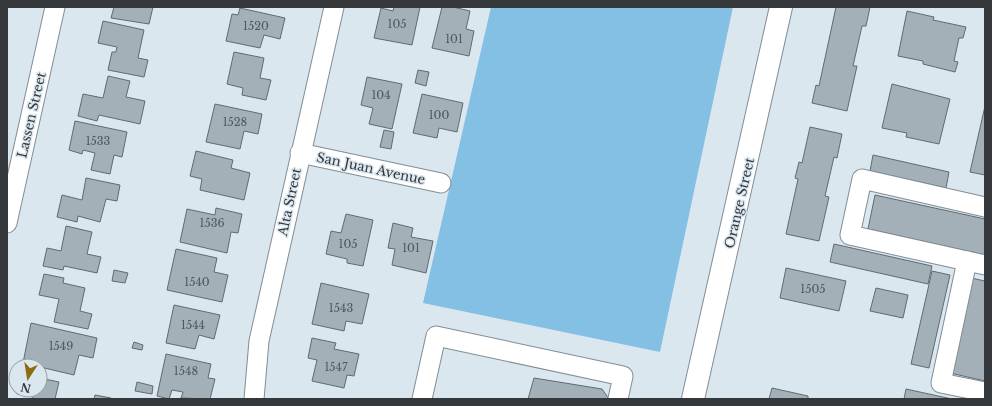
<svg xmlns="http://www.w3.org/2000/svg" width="992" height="406" font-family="'Libre Baskerville',serif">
  <rect width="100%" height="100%" fill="#dbe7ef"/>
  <path fill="#84bfe4" d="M491,7H733L660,352L423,303Z"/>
  <g fill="#a4b0b7" stroke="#606a71">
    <path d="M114,7H153L149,24L111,18Z"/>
    <path d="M394,7H420L412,45L374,38L381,8L393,11Z"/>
    <path d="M442,7H453L470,11L466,29L474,31L469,56L432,48Z"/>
    <path d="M836,7H870L866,26H862L853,66H857L847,111L812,103L816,85L819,86Z"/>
    <path d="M240,8L285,18L280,39L264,35L260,48L226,41L232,14L238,15Z"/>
    <path d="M907,11L934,17L933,20L966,27L963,38H959L954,61L958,62L955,72L923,64V61L898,56Z"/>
    <path d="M103,21L144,30L138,58L148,60L144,77L108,70L112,52H116L117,47L98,43Z"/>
    <path d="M234,52L264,58L260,78L271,80L266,100L242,95L243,88L227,84Z"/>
    <path d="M418,70L429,72L426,86L415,83Z"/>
    <path d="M108,76L130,81L126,97L145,101L140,124L99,115L97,121L78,116L83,94L103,98Z"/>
    <path d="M367,77L402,84L392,129L369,124L373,108L361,105Z"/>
    <path d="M892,84L950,99L939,144L906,137L907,133L882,128Z"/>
    <path d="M422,94L463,103L457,132L439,128L437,138L413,133Z"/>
    <path d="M215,104L262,114L258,134L244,131L240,149L206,142Z"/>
    <path d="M985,106V175L970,172Z"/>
    <path d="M75,121L127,132L122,157L114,155L110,174L91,170L95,153L83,150L82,154L69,150Z"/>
    <path d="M810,127L842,134L837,158L834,157L825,196L829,197L819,241L786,234L798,179L795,178L799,162L802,163Z"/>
    <path d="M384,130L394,132L391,149L380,147Z"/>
    <path d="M196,151L233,160L231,168L250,173L244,200L200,190L202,179L190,176Z"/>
    <path d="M873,155L949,172L946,188L870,171Z"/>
    <path d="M86,178L120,185L117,201L106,199L100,222L78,216L77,222L57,217L62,195L82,200Z"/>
    <path d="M875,195L985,219V255L868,229Z"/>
    <path d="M216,208L242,214L238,233L231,232L227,253L180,242L187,209L215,215Z"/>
    <path d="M346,214L373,220L363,266L347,263V259L326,254L331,231L341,233Z"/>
    <path d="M393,223L413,228L411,237L433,241L426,273L392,265L395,249L388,248Z"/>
    <path d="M66,226L92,232L87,254L101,257L97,273L64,266L63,270L43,266L47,248L61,251Z"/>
    <path d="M834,244L932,266L928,284L830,262Z"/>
    <path d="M176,249L217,258L214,272L228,275L222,302L167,290Z"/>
    <path d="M786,268L846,281L839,311L780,298Z"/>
    <path d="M114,270L128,273L125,283L112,281Z"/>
    <path d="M932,271L950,275L929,368L911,364Z"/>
    <path d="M44,274L64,278L63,283L85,288L80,311L92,314L88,329L54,322L59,299L39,295Z"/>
    <path d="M971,278L985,281V381L950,373Z"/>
    <path d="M321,283L369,294L362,324L346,321L344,331L312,324Z"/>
    <path d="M876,288L908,295L903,318L870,311Z"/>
    <path d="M174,305L220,315L214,339L199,335L195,349L166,343Z"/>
    <path d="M31,323L97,338L93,358L79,355L74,375L23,363Z"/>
    <path d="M312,338L336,343L334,349L359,354L354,376L347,375L344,388L312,381L317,360L308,358Z"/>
    <path d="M134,342L143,345L142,350L132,348Z"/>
    <path d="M166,354L211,364L208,378L215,379L210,399L181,398L183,392L172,390L169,399L157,396Z"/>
    <path d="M40,378L59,382L55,399H33V397L17,394L18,390H40Z"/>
    <path d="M534,378L602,389L609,399H528Z"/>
    <path d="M137,382L153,386L152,394L135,391Z"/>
    <path d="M772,388L808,396V399H769Z"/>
    <path d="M906,389L952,399H904Z"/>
    <path d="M95,395L111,398V399H94Z"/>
  </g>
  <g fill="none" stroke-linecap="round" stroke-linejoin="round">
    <defs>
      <g id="minor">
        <path d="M300,153L441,183"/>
        <path d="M985,207L862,179L850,235L967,261L941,383L985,392"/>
        <path d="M7,223L55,7"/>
        <path d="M967,261L985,265"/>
        <path d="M254,399L259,341L334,7"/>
        <path d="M422,399L436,336L623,376L618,399"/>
      </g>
      <path id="major" d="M693,399L781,7"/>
    </defs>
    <use href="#minor" stroke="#828d94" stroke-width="21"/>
    <use href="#major" stroke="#828d94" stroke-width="24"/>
    <use href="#minor" stroke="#fff" stroke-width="19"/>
    <use href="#major" stroke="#fff" stroke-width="22"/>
  </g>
  <g text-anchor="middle" stroke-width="3" stroke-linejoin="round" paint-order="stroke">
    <g font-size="11" fill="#50565a">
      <text x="397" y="28">105</text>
      <text x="256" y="30">1520</text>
      <text x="454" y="43">101</text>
      <text x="381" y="99">104</text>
      <text x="439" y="119">100</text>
      <text x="235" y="126">1528</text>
      <text x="98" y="145">1533</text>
      <text x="212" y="227">1536</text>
      <text x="348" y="248">105</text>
      <text x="411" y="252">101</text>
      <text x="197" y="286">1540</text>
      <text x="813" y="293">1505</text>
      <text x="341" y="312">1543</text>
      <text x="193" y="329">1544</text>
      <text x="61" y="350">1549</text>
      <text x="336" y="371">1547</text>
      <text x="186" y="375">1548</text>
    </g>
    <g font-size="13" fill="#34383b" stroke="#dbe7ef">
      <text transform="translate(31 115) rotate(-77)" y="5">Lassen Street</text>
      <text transform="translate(371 168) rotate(12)" y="5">San Juan Avenue</text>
      <text transform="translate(289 202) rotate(-78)" y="5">Alta Street</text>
      <text transform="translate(739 203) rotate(-77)" y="5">Orange Street</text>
    </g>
  </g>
  <rect width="992" height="406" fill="none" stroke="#34383b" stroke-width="16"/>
  <g transform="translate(28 378) rotate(192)"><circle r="19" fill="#dbe7ef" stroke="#98a1a7"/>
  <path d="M0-3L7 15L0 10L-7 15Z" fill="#8c6c0f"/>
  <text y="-6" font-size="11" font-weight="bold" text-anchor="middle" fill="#34383b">N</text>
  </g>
</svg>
